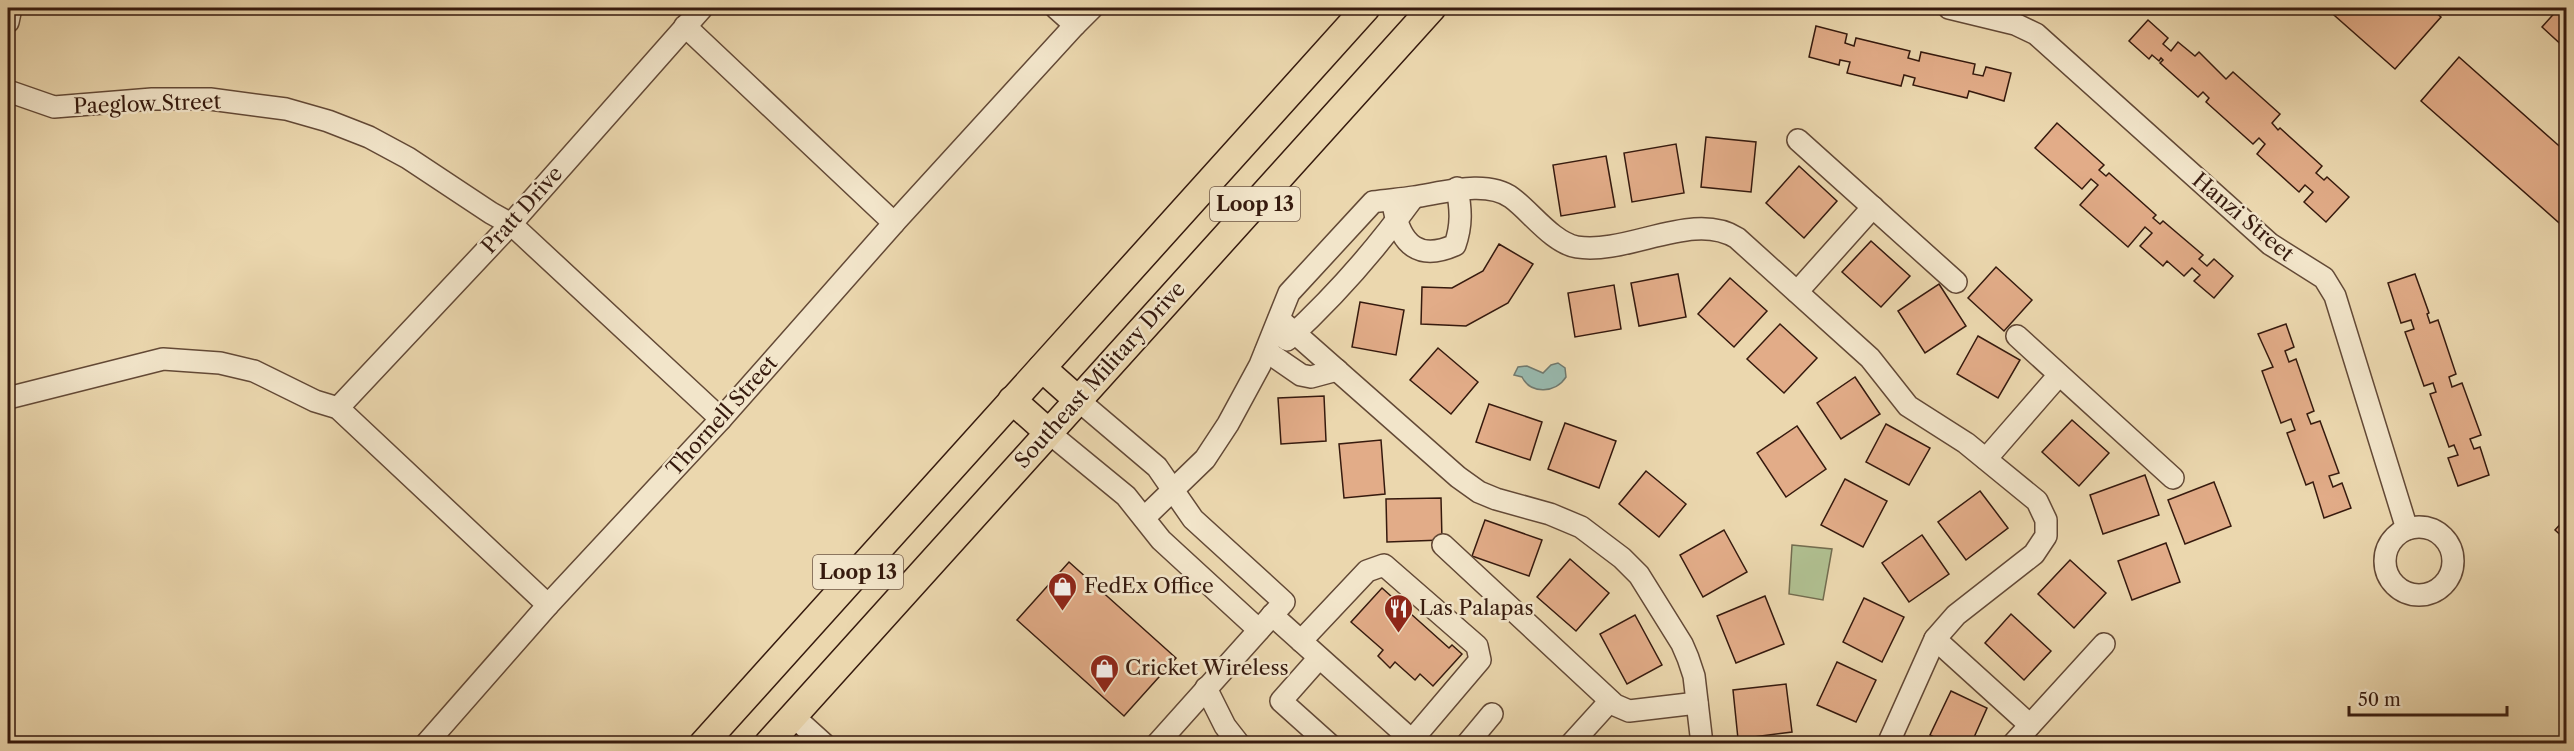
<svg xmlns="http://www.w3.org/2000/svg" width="2574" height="751" font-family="'Libre Caslon Text',serif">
  <rect width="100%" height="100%" fill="#ebd7ae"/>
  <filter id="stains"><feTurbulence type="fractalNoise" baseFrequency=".00333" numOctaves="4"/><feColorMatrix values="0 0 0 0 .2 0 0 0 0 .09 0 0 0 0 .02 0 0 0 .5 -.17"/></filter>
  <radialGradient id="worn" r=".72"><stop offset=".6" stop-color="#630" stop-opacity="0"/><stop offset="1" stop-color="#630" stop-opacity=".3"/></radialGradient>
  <path fill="#b0bf90" stroke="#736c4f" stroke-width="1.5" d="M1792,545L1832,549L1823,600L1789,594Z"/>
  <path fill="#98b9ae" stroke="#71796e" stroke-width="1.5" d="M1558,363L1565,368L1566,377C1556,393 1531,395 1522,377L1514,375L1518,367L1527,366L1543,373L1551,365Z"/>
  <g fill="#e2ac88" stroke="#361a0e" stroke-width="1.5">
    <path d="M2326,8H2430L2441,17L2395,69Z"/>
    <path d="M2559,8H2566V49L2542,27Z"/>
    <path d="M2148,20L2168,38L2163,44L2171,51L2178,42L2195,56L2199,52L2226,79L2233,72L2280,114L2272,123L2278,130L2280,128L2322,166L2316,173L2324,180L2327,177L2349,197L2326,222L2304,202L2313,192L2305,185L2299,192L2257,154L2265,144L2259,138L2253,144L2206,102L2209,98L2203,92L2198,97L2160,63L2163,60L2161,58L2159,61L2152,55L2149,59L2129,41Z"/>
    <path d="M1816,26L1847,34L1845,43L1854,46L1856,38L1910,51L1908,58L1919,61L1921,52L1975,64L1973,74L1983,76L1986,67L2011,73L2004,101L1969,91L1967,98L1913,85L1915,78L1904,75L1901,86L1847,73L1850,62L1840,60L1839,65L1809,57Z"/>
    <path d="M2459,57L2566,152V229L2421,101Z"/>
    <path d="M2057,123L2104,165L2099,170L2106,176L2109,173L2156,215L2153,218L2160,224L2163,221L2203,255L2199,259L2207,266L2214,259L2233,276L2214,298L2194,281L2200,275L2192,268L2184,276L2167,261L2163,266L2140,246L2152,233L2145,227L2128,247L2080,205L2098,185L2091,179L2082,189L2035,148Z"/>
    <path d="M1706,137L1756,142L1751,192L1701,187Z"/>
    <path d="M1676,144L1684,193L1632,202L1624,153Z"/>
    <path d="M1606,156L1615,207L1561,216L1553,165Z"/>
    <path d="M1799,166L1837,201L1804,238L1766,203Z"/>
    <path d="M1871,241L1910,276L1881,307L1842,272Z"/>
    <path d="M1499,244L1533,264L1508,303L1466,326L1421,324L1422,287L1452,288L1483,271Z"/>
    <path d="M1996,267L2032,300L2004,331L1968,298Z"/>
    <path d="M1678,274L1686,317L1639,326L1631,283Z"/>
    <path d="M2415,274L2429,313L2427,314L2430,323L2438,320L2456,374L2449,377L2452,387L2462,383L2481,435L2470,439L2474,449L2480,447L2489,475L2458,486L2448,458L2458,455L2454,445L2449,447L2430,394L2436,392L2433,383L2424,386L2405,332L2414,329L2411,320L2401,323L2388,283Z"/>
    <path d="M1730,278L1767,311L1734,347L1698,314Z"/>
    <path d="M1939,284L1966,326L1925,353L1898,311Z"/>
    <path d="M1614,285L1621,329L1575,337L1568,293Z"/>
    <path d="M1360,302L1404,310L1396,355L1352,347Z"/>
    <path d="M1780,324L1817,358L1784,393L1747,359Z"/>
    <path d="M2286,324L2294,347L2285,351L2289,362L2296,359L2314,411L2307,414L2311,424L2320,421L2339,473L2329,476L2333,487L2342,483L2351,508L2324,518L2313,482L2306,485L2287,433L2295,430L2291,419L2281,423L2262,371L2273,367L2258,334Z"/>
    <path d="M1978,336L2020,360L1998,398L1957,374Z"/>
    <path d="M1438,348L1478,382L1451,414L1410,380Z"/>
    <path d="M1855,377L1880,414L1841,439L1817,403Z"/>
    <path d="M1324,396L1326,441L1281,444L1278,398Z"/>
    <path d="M1489,404L1542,422L1530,460L1476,442Z"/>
    <path d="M2072,420L2109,453L2079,486L2042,452Z"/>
    <path d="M1565,423L1616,441L1599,488L1548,469Z"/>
    <path d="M1886,424L1930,448L1909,485L1866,462Z"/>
    <path d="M1797,426L1826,469L1786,497L1757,453Z"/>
    <path d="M1381,440L1385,494L1344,498L1339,444Z"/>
    <path d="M1646,471L1686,504L1659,537L1619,504Z"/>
    <path d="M2145,475L2159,515L2103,534L2090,495Z"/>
    <path d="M1845,479L1887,501L1863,547L1821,525Z"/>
    <path d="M2214,482L2231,526L2185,544L2168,500Z"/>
    <path d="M1980,491L2008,528L1966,560L1938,522Z"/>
    <path d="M1441,498L1442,540L1387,542L1386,499Z"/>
    <path d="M2566,518V540L2555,530Z"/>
    <path d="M1485,520L1542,540L1529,576L1472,556Z"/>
    <path d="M1724,530L1747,572L1703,597L1680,555Z"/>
    <path d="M1922,535L1949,574L1909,602L1882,563Z"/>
    <path d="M2166,543L2180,582L2132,600L2118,561Z"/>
    <path d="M1570,559L1609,593L1576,631L1537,597Z"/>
    <path d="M2070,560L2106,593L2074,628L2038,594Z"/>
    <path d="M1069,562L1176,658L1124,716L1017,620Z"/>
    <path d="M1382,588L1449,648L1452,645L1462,654L1433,686L1420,674L1415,680L1395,662L1390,668L1378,656L1383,650L1351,622Z"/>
    <path d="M1765,596L1784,644L1736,663L1717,616Z"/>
    <path d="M1864,598L1904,617L1882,662L1843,642Z"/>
    <path d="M2011,614L2051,651L2024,680L1985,643Z"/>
    <path d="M1635,615L1662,665L1627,684L1600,634Z"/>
    <path d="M1837,662L1876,680L1856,722L1817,705Z"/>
    <path d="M1786,684L1792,732L1738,739L1733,690Z"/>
    <path d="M1951,691L1987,708L1971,744H1948L1930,735Z"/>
  </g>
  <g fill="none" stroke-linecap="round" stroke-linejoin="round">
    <defs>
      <g id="minor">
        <path d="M1056,8L1075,25L1092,8"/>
        <path d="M1949,8L2015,24L2036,34L2270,244L2324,278L2335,296L2407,529"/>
        <path d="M8,22L11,8"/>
        <path d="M8,91L54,107L152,99H210L286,109L328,121L369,137L408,158L491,213L511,224L721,419"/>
        <path d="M1798,140L1956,282"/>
        <path d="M1394,209C1401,245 1419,261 1455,245C1462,225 1461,209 1457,188"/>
        <path d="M894,223L1075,25"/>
        <path d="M1797,292L1873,207"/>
        <path d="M1279,319L1458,477L1479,492L1496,499L1550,514L1581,527L1622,558L1639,575L1682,644L1688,658L1694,676L1702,744"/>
        <path d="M2017,336L2173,478"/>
        <path d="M1287,340C1333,298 1377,248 1413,198"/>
        <path d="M1266,351L1301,375L1311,377L1337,370"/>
        <path d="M8,398L163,359L220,363L254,371L315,401L338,408L548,605L721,419L894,223L685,26"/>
        <path d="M1078,400L1157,467L1193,519L1284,602L1157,744"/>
        <path d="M338,408L511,224L702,8"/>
        <path d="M1048,432L1126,496L1161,540L1259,630"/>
        <path d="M1986,459L2059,375"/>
        <path d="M1144,518L1205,459L1228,424L1260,365L1289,293L1373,202C1387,200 1401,199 1414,197C1442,193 1487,179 1512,198C1531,212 1553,243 1577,247C1628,255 1693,210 1737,238L1870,358L1908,406L1966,443L2037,501L2046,520V536L2034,554L1956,615L1935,639L1888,744"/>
        <circle cx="2419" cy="561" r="34"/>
        <path d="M1443,545L1615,705L1629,711L1697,703"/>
        <path d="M1272,615L1416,744"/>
        <path d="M1935,639L2030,725"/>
        <path d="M1301,641L1367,571L1384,565L1477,646L1480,660L1412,740"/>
        <path d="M1319,658L1281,701L1329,744"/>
        <path d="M1206,688L1225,726L1239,744"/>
        <path d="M793,716L824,744"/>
        <path d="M426,744L548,605"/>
        <path d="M1467,744L1492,714"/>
        <path d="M1571,744L1610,701"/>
        <path d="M2013,744L2104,644"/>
      </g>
      <g id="major">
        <path d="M1042,368L1078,400"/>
        <path d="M1012,400L1048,432"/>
        <path d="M703,744L1366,8"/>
        <path d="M768,744L1432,8"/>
      </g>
    </defs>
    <use href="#minor" stroke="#634936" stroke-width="24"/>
    <use href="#major" stroke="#361a0e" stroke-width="30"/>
    <use href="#minor" stroke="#f2e5ca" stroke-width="21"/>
    <use href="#major" stroke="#ebd7ae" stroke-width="27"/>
  </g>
  <defs>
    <symbol id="shop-pin" viewBox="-11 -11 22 30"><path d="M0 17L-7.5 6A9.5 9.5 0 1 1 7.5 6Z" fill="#8f2418" stroke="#f2e5ca"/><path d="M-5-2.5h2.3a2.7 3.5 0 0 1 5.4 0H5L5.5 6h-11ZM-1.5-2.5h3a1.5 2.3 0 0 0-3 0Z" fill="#fff"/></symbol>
    <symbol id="restaurant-pin" viewBox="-11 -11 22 30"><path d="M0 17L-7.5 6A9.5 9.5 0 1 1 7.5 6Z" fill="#8f2418" stroke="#f2e5ca"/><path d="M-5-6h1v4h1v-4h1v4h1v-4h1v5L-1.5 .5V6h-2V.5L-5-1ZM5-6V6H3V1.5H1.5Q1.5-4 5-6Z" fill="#fff"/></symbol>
  </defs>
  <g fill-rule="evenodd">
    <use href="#shop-pin" x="1046" y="570" width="33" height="45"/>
    <use href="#restaurant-pin" x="1382" y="592" width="33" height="45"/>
    <use href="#shop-pin" x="1088" y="652" width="33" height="45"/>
  </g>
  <g text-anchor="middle" stroke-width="5" stroke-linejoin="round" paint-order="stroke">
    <g fill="#f2e5ca" stroke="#6e5746" stroke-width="1.5">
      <rect x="1210" y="187" width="90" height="34" rx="4.5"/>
      <rect x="813" y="555" width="90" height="34" rx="4.5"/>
    </g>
    <g font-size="20" font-weight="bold" fill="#361a0e">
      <text x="1255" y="211">Loop 13</text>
      <text x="858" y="579">Loop 13</text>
    </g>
    <g font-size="21" fill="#361a0e" stroke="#f2e5ca">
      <text transform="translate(147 104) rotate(-2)" y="7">Paeglow Street</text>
      <text transform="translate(522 210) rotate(-48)" y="7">Pratt Drive</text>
      <text transform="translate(2243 217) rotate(40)" y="7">Hanzi Street</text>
      <text transform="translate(1100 375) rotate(-48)" y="7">Southeast Military Drive</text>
      <text transform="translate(722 416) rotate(-48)" y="7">Thornell Street</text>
    </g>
    <g font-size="21" fill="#361a0e" stroke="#f2e5ca" text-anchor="start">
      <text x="1084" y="593">FedEx Office</text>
      <text x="1419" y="615">Las Palapas</text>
      <text x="1125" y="675">Cricket Wireless</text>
    </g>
  </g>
  <rect width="2574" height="751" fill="none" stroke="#ebd7ae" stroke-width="30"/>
  <rect x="9" y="9" width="2556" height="733" fill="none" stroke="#361a0e" stroke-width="3"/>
  <rect x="15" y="15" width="2544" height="721" fill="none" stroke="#361a0e" stroke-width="1.5"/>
  <path d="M2349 706v9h158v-9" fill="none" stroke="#361a0e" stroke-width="3"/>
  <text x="2358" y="706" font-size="18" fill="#361a0e" stroke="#f2e5ca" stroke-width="4.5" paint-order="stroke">50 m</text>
  <rect width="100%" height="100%" filter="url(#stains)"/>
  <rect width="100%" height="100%" fill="url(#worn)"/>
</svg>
